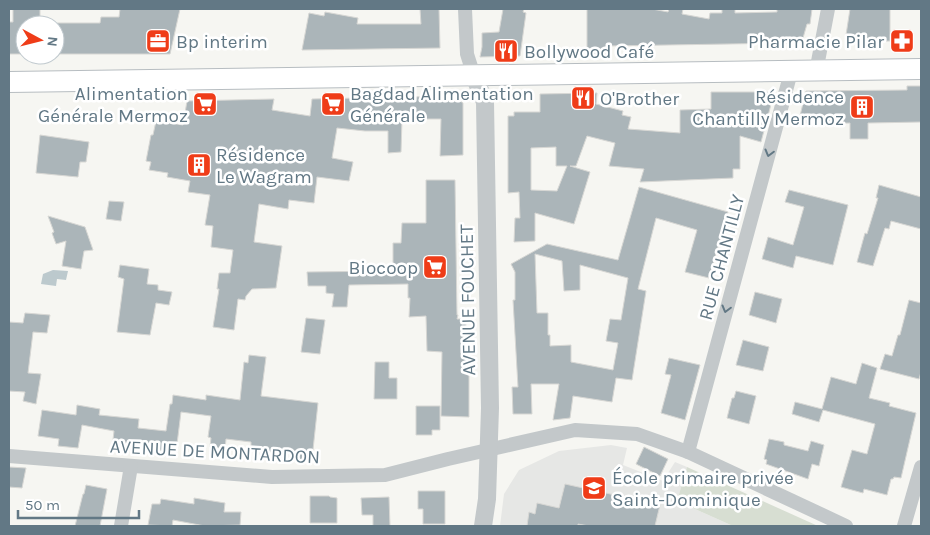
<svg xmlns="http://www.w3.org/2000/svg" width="930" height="535" font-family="Karla,sans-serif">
  <rect width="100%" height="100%" fill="#f6f6f2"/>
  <path fill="#e6e7e5" d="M611,445L627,448L623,465L663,481L675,462L687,467L677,501L733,526H500L504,494L519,470L559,451Z"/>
  <path fill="#d7ded2" d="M687,467L818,526H733L677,501Z"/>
  <path fill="#bcc9cd" d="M53,270L68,271L66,280L57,279L56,286L41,284L43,274Z"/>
  <g fill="#abb5b9" stroke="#d7d7d4" fill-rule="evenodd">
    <path d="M13,9H40V25H25V54H9V22H13Z"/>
    <path d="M120,9H180L170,54H55V23H100L101,17H119Z"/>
    <path d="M420,9H439L440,48L302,50L309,13L324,16L325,12L358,18L357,24H421Z"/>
    <path d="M503,9H524L523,12L526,13L520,56L480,57L482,47V33L499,32Z"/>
    <path d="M587,9H652L668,12L669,9H683L682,14L709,19L710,13H722V9H735V13L777,12V9H812L810,24H807L803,38L787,43L607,46V55H587Z"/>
    <path d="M850,9H890V41L847,42L846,35Z"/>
    <path d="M907,86H921V122L868,123V139H850V123L798,124L806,91L907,90Z"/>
    <path d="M711,92H770L773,97L761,142L740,136V169H733V178L640,182L644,169L609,166L615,143L587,136L576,166H570L590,172L574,224L535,213V241L514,242L515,218H520L519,192L508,193V116H514V112H540V94L597,93L596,104L623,111L622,115L631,117L628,129L680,133V110L711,109ZM556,147V166H567L557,191L531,190V148Z"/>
    <path d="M453,96L463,103V155L440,156L441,119H402L401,152L388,153V131H365L337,128L332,158L353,162L349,181L317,177L314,203L289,200L288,209L259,204L254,242L282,246L276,288L252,289L246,296L245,300L238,299L234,330L213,327L219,289H217L219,273H230L233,250L211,247L213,226L205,225L210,195L188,192L190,181L167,177L168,173L149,170L151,162L146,161L151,135H153L156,121L183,125L187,101L274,99L272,110L310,116L312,99Z"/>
    <path d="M40,135L89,142L86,162H80L78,177L36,173Z"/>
    <path d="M426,180H455L457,315H458L457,319H466V341H468L469,362V417L441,416L442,352L427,351L426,316L409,317L410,298H408V284L349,285L347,307H332L334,294L326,293V286H308L307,272L393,271V243H401L402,223H426Z"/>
    <path d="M879,185L921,197V229L891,221L889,229L885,228L873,266L857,262L865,233L867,234L878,198H876Z"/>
    <path d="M639,187L728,212L709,278L685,272L697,230L656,218L638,289L646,291L632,380L616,378L612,402L573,396L570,418L553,420L559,384H531L532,414H513L512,387H518L513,300H515V272L511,264L547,244L618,260ZM535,254L562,261L564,291L580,290V265L628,278L621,320L610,319L606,341L618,343L613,370L571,362V345L550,346V335H548V313H537Z"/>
    <path d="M789,190L848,205L833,265L796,256L793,268L762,259L768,237L793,245L804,207L785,202Z"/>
    <path d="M109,201L124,202L121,221L106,219Z"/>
    <path d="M48,216L85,227L93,250L84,251L81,269L62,266L66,241L56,244L52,233L54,232Z"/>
    <path d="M120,265L149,269L147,284L158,285V290L172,292L169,305L156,303L150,335L117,332L124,279L118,277Z"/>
    <path d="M755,292L782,299L776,323L749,315Z"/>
    <path d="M909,300L921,303V372L919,379L880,369L885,354L892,356L898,335H900Z"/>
    <path d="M25,313L50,315L47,333L33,332L28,373L41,374L36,404L23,401L25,392L9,391V322L23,323Z"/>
    <path d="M306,318L325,320L320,354L301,352Z"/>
    <path d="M743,340L769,347L763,371L736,365Z"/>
    <path d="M249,355L266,357L261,396L318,403L312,459L295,460L296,454L259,451L260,447L251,446V442L226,439L225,449L210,447L211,438L208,437L211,416L181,412L176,452L134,447L133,451L112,449L114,431L82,425L78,448L58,446L59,439L38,436L42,410L76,415L77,405L100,409L99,415L139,419L138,428L166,431L170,404H172L173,395L206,400V395L240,400L244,362L248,363Z"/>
    <path d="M669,358L700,365L685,420L661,413L671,375L665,374Z"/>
    <path d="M375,362H389V378H397V399H374Z"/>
    <path d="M862,363L877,368L869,398L890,403L889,406L916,413L901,478L894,477L893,479H891L887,495L864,489L863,493L841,487L852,450L867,454L875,424L823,410L819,422L792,414L795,402L822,409L831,377L856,384Z"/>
    <path d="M736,391L756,396L749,424L727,418L732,398H734Z"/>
    <path d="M416,406H440V430H432V435H416Z"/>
    <path d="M769,439L784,442V445L808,451L811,441L824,445L819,466L812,464L808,479L766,464L767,460L764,459Z"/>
    <path d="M644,447L668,459L660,476L636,464Z"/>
    <path d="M9,467L26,468L22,488L9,487Z"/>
    <path d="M565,484L660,505L655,526H589L578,524V526H527L529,512L535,514L537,503L559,508Z"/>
    <path d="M86,485L107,489L100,526H75L83,494H84Z"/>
    <path d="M418,491H445V524H423V509H418Z"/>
    <path d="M310,496H329L330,497L337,498V523H310Z"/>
    <path d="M389,497L390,526H373V515H362L361,498Z"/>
    <path d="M194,498L225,503L224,512H241L240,525L205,526L173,520L172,526L148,525L152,504H160L161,499L194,504Z"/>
  </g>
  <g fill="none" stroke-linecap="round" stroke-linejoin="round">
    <defs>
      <path id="secondary" d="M9,82L921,69"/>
    </defs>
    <use href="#secondary" stroke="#b7bdc1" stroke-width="22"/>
    <g stroke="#c3c8ca" stroke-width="14">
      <path d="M465,9L467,54L474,76"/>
      <path d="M816,72L828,9"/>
      <path d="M688,452L791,72"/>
      <path d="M9,456L272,477L385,475L448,459L575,430L637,434L688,452L846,526"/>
      <path d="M121,526L131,466"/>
      <path d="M904,526L921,467"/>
    </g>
    <path stroke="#c3c8ca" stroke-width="18" d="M474,76L485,102L490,408L487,499L483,526"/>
    <use href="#secondary" stroke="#fff" stroke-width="20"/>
  </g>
  <defs><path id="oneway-chevron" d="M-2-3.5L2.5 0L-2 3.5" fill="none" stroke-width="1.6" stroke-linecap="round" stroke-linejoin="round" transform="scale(1.25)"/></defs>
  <g stroke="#627885">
    <use href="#oneway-chevron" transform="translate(769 153) rotate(105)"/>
    <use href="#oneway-chevron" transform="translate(726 309) rotate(105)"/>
  </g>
  <defs>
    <symbol id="office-square" viewBox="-11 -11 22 22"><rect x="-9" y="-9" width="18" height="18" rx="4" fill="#ef3c18" stroke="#fff"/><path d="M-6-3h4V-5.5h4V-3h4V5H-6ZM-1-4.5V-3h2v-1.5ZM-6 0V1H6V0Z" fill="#fff"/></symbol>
    <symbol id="pharmacy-square" viewBox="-11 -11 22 22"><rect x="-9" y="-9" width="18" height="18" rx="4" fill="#ef3c18" stroke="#fff"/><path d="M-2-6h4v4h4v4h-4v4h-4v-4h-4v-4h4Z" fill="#fff"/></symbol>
    <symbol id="restaurant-square" viewBox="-11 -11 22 22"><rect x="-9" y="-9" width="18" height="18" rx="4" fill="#ef3c18" stroke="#fff"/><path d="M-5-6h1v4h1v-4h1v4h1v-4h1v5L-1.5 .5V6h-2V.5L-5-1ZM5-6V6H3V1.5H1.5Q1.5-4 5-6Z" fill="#fff"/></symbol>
    <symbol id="supermarket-square" viewBox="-11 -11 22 22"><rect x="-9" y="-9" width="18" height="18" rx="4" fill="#ef3c18" stroke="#fff"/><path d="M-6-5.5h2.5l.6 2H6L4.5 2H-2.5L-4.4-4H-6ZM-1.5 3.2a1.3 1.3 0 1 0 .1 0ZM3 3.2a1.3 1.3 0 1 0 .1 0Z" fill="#fff"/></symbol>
    <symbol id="building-square" viewBox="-11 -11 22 22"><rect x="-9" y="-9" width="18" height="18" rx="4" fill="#ef3c18" stroke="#fff"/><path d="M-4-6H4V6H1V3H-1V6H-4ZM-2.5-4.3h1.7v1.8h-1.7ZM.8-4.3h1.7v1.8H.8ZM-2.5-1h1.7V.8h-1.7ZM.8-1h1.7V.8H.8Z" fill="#fff"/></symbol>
    <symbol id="school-square" viewBox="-11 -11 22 22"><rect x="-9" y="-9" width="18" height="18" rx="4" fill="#ef3c18" stroke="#fff"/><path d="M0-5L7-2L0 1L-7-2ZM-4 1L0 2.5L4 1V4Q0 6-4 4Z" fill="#fff"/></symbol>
  </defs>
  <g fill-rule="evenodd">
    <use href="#office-square" x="144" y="27" width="28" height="28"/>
    <use href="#pharmacy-square" x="888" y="27" width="28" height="28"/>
    <use href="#restaurant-square" x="492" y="37" width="28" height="28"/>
    <use href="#restaurant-square" x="569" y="84" width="28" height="28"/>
    <use href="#supermarket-square" x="191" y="90" width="28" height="28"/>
    <use href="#supermarket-square" x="319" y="90" width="28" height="28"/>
    <use href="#building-square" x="848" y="93" width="28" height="28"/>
    <use href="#building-square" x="185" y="151" width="28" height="28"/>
    <use href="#supermarket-square" x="421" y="253" width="28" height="28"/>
    <use href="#school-square" x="580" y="474" width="28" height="28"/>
  </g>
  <g text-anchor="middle" stroke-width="5" stroke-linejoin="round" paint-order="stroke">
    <g font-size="19" fill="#627885" stroke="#fff" text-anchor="start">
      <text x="176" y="48">Bp interim</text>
      <text x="884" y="48" text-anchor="end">Pharmacie Pilar</text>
      <text x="524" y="58">Bollywood Café</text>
      <text x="188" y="100" text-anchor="end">Alimentation<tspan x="188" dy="22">Générale Mermoz</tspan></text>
      <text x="350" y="100">Bagdad Alimentation<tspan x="350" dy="22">Générale</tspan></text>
      <text x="844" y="103" text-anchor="end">Résidence<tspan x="844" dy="22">Chantilly Mermoz</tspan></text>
      <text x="600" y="105">O'Brother</text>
      <text x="216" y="161">Résidence<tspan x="216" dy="22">Le Wagram</tspan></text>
      <text x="418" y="274" text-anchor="end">Biocoop</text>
      <text x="612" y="484">École primaire privée<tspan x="612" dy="22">Saint-Dominique</tspan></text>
    </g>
    <g font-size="19" fill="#627885" stroke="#fff">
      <text transform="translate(721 257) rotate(-75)" y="7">RUE CHANTILLY</text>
      <text transform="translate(467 300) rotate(-91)" y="7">AVENUE FOUCHET</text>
      <text transform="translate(215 451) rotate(3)" y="7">AVENUE DE MONTARDON</text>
    </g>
  </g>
  <rect width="930" height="535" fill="none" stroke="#627885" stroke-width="20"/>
  <g transform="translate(40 40) rotate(97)"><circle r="24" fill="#ffffff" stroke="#c0c9ce"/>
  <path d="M0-4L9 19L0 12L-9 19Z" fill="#ef3c18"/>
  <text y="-8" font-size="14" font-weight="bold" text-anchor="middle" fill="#627885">N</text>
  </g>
  <path d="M18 510v8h121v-8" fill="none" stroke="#627885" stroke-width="2.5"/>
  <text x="25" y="510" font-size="15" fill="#627885" stroke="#ffffff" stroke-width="4" paint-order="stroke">50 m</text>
</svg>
